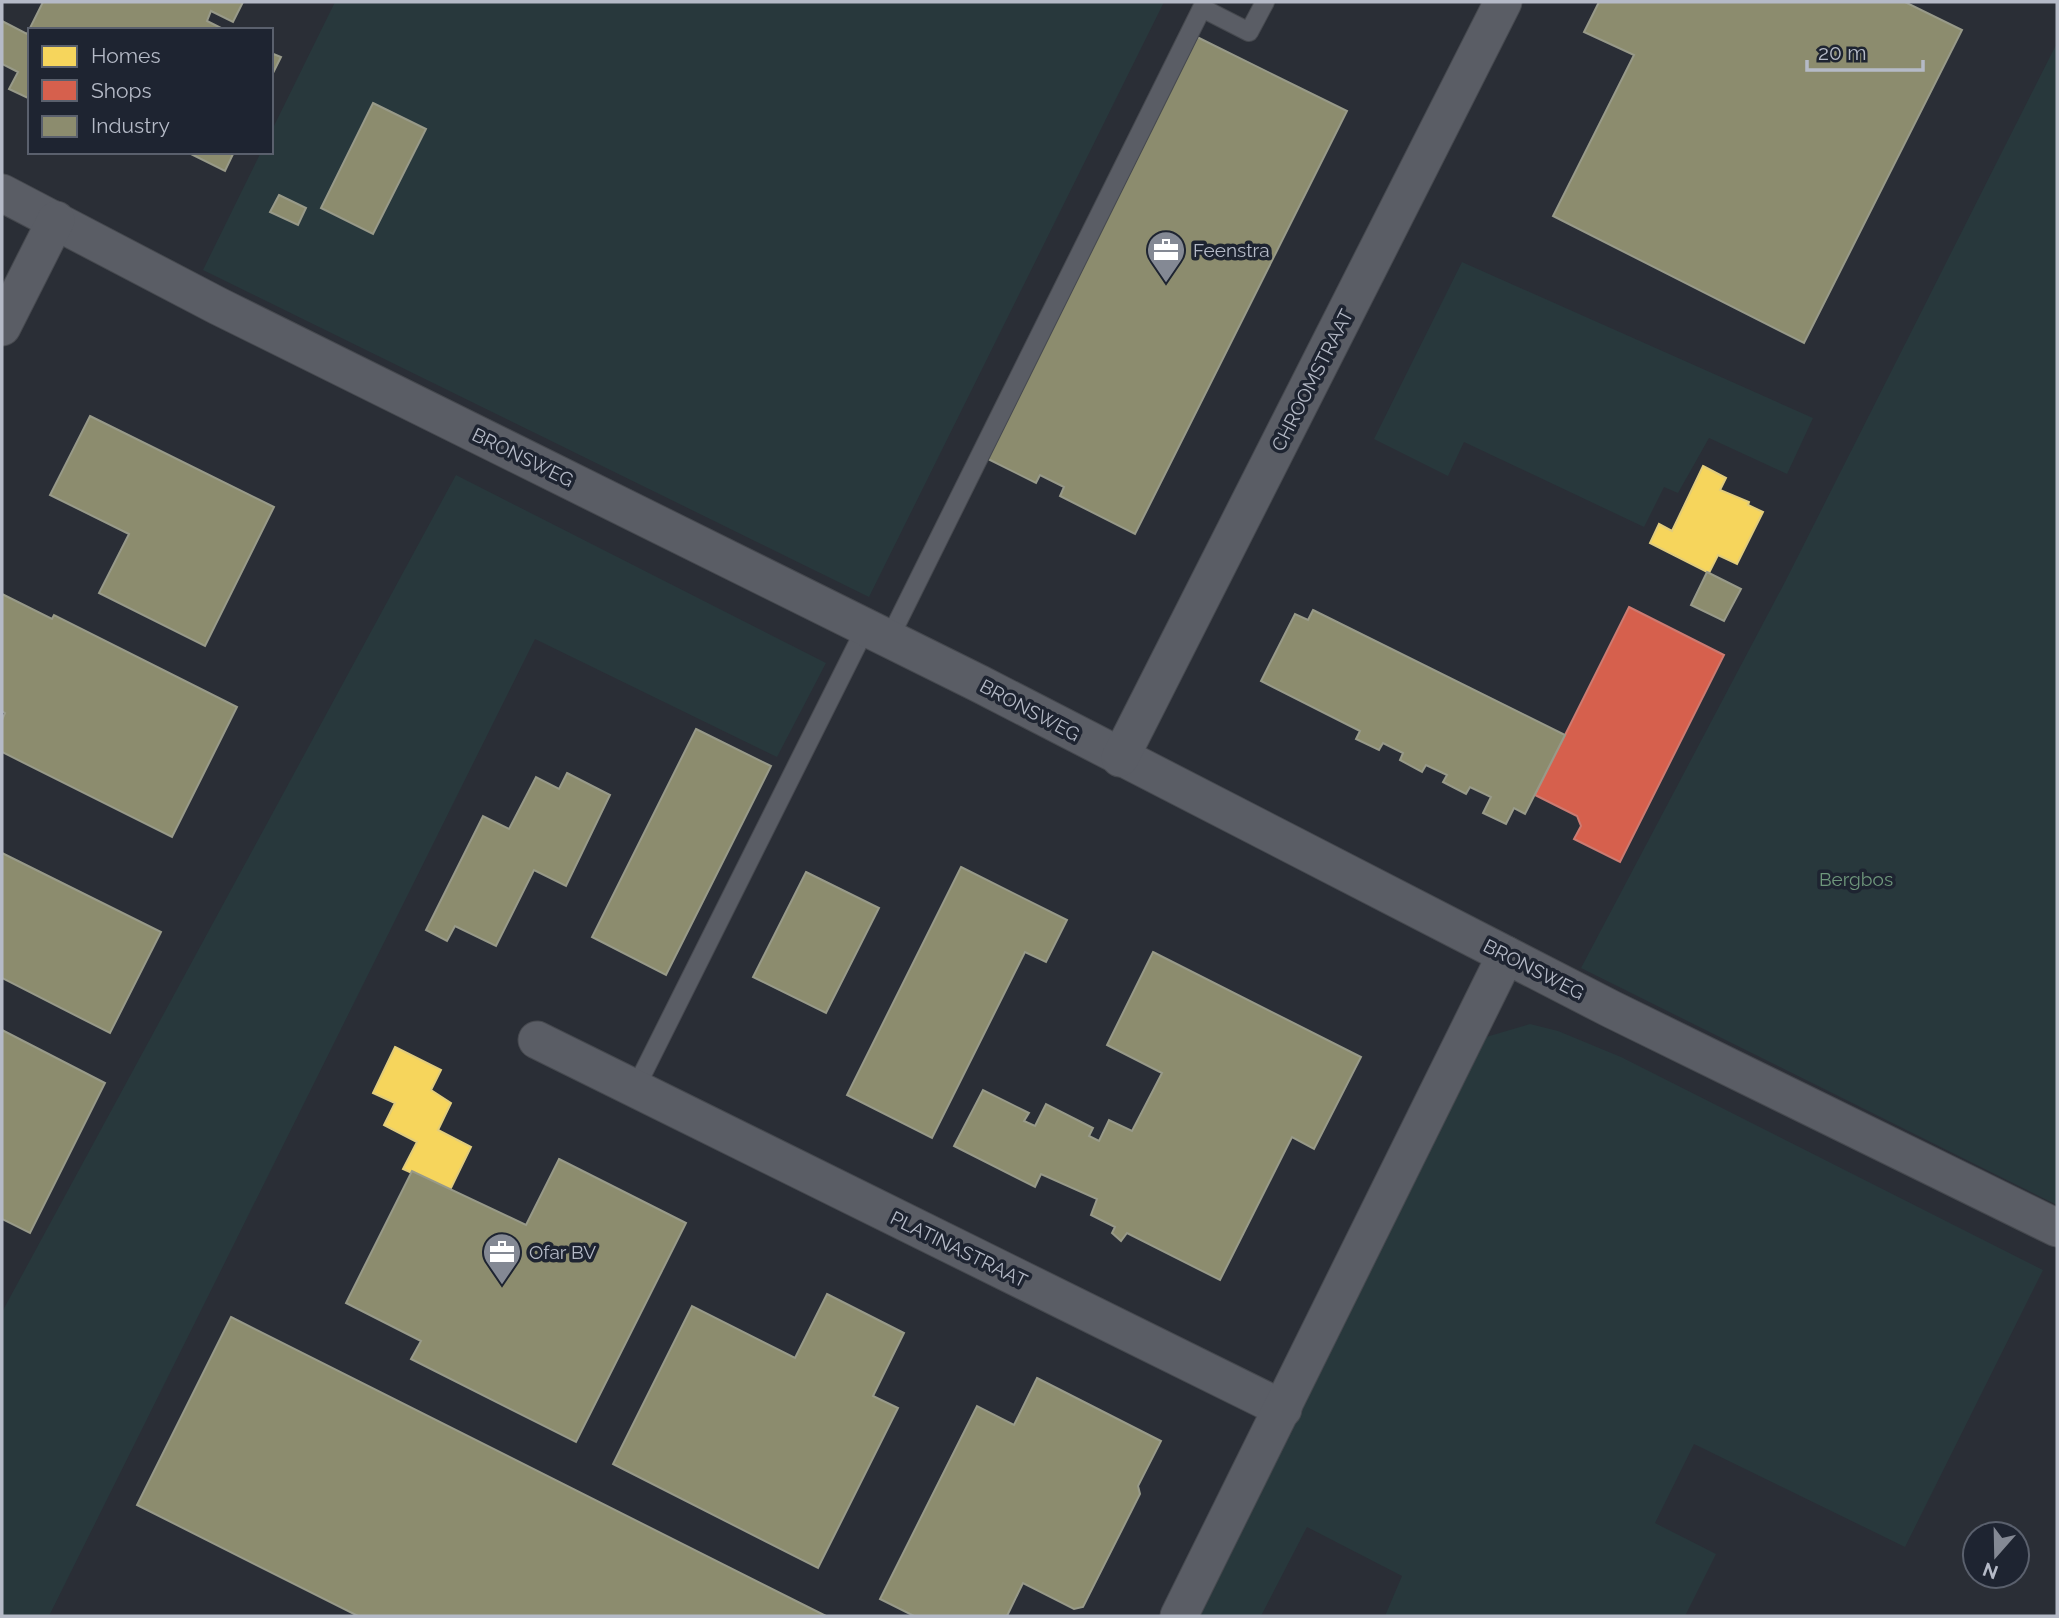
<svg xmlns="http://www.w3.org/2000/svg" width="2059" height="1618" font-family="Raleway,sans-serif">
  <rect width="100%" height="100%" fill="#2a2e36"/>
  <g fill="#28383c">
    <path d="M335,2H1164L869,597L203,270L261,152H271V132Z"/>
    <path d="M2057,43V1205L1581,968L1786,580Z"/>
    <path d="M1462,262L1813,418L1787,474L1709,438L1678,493L1664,487L1644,527L1464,442L1448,476L1374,439Z"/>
    <path d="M456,475L826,663L777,757L535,639L49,1616H2V1312Z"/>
    <path d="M1530,1024L1558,1031L1621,1057L2043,1270L1905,1547L1694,1444L1655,1523L1716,1554L1685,1616H1385L1402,1576L1307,1527L1261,1616H1200L1486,1037Z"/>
  </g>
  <g fill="#f6d55c" stroke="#e2cd7c" stroke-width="2">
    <path d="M1703,466L1726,478L1720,490L1749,502L1748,505L1763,512L1737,564L1718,555L1709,573L1650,543L1659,524L1672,531Z"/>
    <path d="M395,1047L441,1070L431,1090L451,1103L438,1130L471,1147L450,1190L403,1169L417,1142L384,1125L395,1103L373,1093Z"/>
  </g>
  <path fill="#d6604d" stroke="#cc7b72" stroke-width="2" d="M1629,607L1724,655L1620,862L1574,839L1581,826L1577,816L1535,795Z"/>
  <g fill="#8c8c6e" stroke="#989a89" stroke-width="2">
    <path d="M43,2H243L233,22L211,11L207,21L225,30H30V99L9,89L18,72L2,64V21L27,34Z"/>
    <path d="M1599,2H1905L1962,30L1804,343L1553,216L1634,55L1584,32Z"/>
    <path d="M1197,37L1347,111L1135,534L1060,496L1064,487L1040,475L1036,483L986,458Z"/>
    <path d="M271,53L281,57L271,77Z"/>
    <path d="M373,103L426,129L373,234L321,208Z"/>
    <path d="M187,152H234L225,171Z"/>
    <path d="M279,195L306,208L298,225L270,212Z"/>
    <path d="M90,416L274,507L205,646L99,593L129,534L50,495Z"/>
    <path d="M1707,572L1741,589L1724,621L1691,605Z"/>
    <path d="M2,594L52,619L54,615L237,707L172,837L2,752V720L5,713L2,711Z"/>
    <path d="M1313,610L1565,735L1525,814L1514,808L1506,824L1483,813L1491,797L1470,787L1466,794L1443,782L1447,775L1426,765L1422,772L1400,760L1403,753L1383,743L1379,750L1356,739L1360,731L1261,681L1295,614L1308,620Z"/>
    <path d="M696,729L771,766L666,975L592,937Z"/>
    <path d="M567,773L610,795L566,886L534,870L496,946L455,926L447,941L426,930L483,816L509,829L536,777L559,789Z"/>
    <path d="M2,853L161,932L110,1033L2,978Z"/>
    <path d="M961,867L1067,920L1046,962L1025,952L932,1138L847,1095Z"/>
    <path d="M806,872L879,908L826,1013L753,977Z"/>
    <path d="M1153,952L1361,1057L1314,1149L1292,1137L1220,1280L1127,1233L1121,1241L1112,1233L1115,1227L1091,1215L1097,1199L1041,1174L1035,1187L954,1146L983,1090L1029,1113L1024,1121L1035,1126L1046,1104L1093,1128L1089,1136L1099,1141L1109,1120L1132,1131L1162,1073L1107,1045Z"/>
    <path d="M2,1030L105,1083L30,1233L2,1219Z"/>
    <path d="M559,1159L686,1223L576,1442L411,1359L421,1341L346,1303L412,1171L526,1225Z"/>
    <path d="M827,1294L904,1333L873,1396L898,1408L818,1568L613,1464L692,1306L795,1358Z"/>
    <path d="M231,1317L826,1616H358L137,1505Z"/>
    <path d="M1037,1378L1161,1441L1138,1486L1140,1494L1083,1607L1074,1609L1023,1583L1007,1616H914L880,1599L977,1406L1014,1425Z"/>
  </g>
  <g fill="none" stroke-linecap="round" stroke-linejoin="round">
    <defs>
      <g id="service">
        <path d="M889,639L1202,8L1249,32L1265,2"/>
        <path d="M635,1089L866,627"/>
      </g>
      <g id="minor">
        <path d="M2,193L218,306L980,684L1611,1009L2057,1228"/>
        <path d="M2,327L56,220"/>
        <path d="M1120,758L1503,2"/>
        <path d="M537,1040L1283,1409"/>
        <path d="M1179,1616L1506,955"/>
      </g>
    </defs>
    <use href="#service" stroke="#46494f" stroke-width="20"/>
    <use href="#minor" stroke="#46494f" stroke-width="39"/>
    <use href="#service" stroke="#5a5d65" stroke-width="18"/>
    <use href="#minor" stroke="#5a5d65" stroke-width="37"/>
  </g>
  <defs>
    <symbol id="office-pin" viewBox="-11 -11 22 30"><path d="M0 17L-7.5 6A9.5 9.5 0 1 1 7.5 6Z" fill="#848994" stroke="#1e2431"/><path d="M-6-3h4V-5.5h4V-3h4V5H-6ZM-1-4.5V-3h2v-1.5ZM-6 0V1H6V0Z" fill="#fff"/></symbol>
  </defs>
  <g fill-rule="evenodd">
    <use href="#office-pin" x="1144" y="228" width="44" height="60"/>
    <use href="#office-pin" x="480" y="1230" width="44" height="60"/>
  </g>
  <g text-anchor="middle" stroke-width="7" stroke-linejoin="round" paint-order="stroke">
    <g font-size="19" fill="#b5bac7" stroke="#1e2431" text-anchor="start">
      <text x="1193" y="257">Feenstra</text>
      <text x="529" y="1259">Ofar BV</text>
    </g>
    <g font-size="19" fill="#b5bac7" stroke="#1e2431">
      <text transform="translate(1312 380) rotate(-63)" y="7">CHROOMSTRAAT</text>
      <text transform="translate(523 457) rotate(26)" y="7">BRONSWEG</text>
      <text transform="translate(1030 710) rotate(28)" y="7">BRONSWEG</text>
      <text transform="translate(1534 969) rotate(27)" y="7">BRONSWEG</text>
      <text transform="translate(959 1249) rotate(26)" y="7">PLATINASTRAAT</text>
    </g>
    <g font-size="19" fill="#6e967b" stroke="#1e2431">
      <text x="1856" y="886">Bergbos</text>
    </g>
  </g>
  <rect width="2059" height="1618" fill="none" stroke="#b5bac7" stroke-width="7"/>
  <rect x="28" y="28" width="245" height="126" fill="#1e2431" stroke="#5a606d" stroke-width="2"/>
  <rect x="42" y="46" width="35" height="21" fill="#f6d55c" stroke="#5a606d" stroke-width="2"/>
  <text x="91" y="63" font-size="21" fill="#b5bac7">Homes</text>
  <rect x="42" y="80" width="35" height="21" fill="#d6604d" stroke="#5a606d" stroke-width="2"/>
  <text x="91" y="98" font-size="21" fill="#b5bac7">Shops</text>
  <rect x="42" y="116" width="35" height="21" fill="#8c8c6e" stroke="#5a606d" stroke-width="2"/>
  <text x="91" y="133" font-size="21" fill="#b5bac7">Industry</text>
  <g transform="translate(1996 1555) rotate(200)"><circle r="33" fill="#1e2431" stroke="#5a606d" stroke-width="2"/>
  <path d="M0-5L12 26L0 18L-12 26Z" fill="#848994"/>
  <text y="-10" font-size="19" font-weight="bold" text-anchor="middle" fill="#b5bac7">N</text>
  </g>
  <path d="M1807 60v10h116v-10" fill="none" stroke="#b5bac7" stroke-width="3.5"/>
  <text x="1818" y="60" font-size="21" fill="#b5bac7" stroke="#1e2431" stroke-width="5" paint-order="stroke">20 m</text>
</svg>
